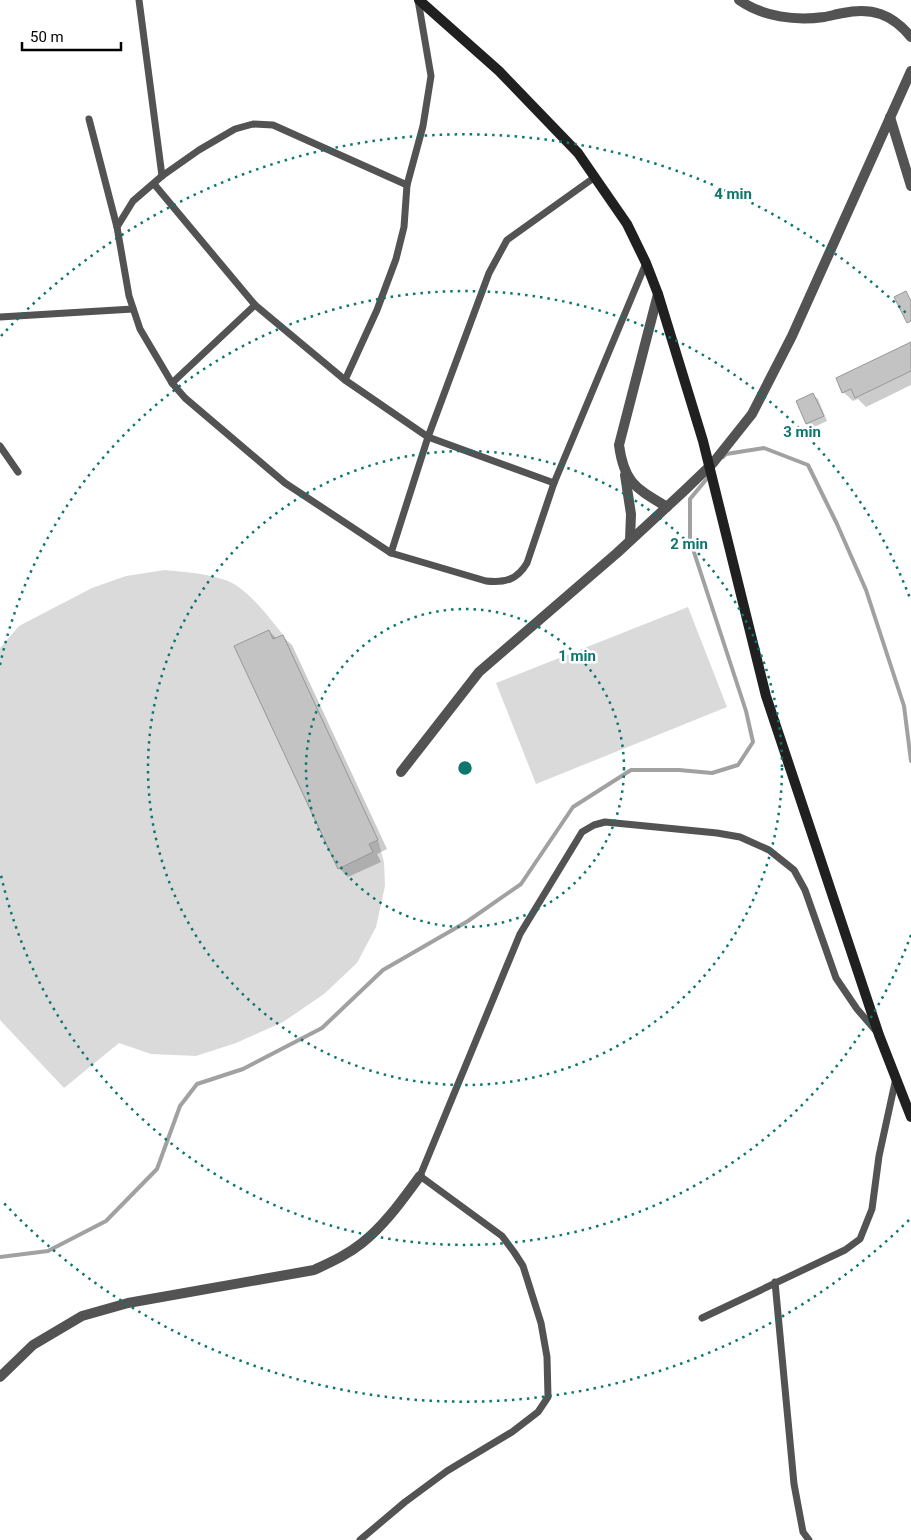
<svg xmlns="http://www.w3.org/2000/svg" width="911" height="1540" font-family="Roboto,sans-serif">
  <rect width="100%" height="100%" fill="#fff"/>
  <g fill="#dadada">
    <path d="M165,570C185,572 216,574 234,584C251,594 271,619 283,635L378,840L384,862L385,886L376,927L357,963L324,994L283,1022L236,1043L196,1056L151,1054L119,1043L64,1088L0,1020V648L19,626L92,588L126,576Z"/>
    <path d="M688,607L727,707L536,784L496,683Z"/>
  </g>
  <g fill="#0003">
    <path d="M911,343V385L866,407L858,399L853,401L843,392Z"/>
    <path d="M813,395L818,399L827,421L812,428L807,424L798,402Z"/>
    <path d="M269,631L277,639L282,636L292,645L387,849L377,854L381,862L348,877L339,868Z"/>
  </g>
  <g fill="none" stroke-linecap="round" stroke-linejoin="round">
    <g stroke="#a1a1a1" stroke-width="4">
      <path d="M723,457L726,454L764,448L808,465L837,524L866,590L904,706L911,761"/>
      <path d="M0,1257L48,1251L106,1221L157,1169L180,1106L197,1084L243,1069L322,1028L383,970L468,921L521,884L573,807L631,770H679L712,773L738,765L753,742L746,711L690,540V499L710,475"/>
    </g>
  </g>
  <g fill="#c3c3c3" stroke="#979797">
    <path d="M906,291L911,301V321L907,323L894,297Z"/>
    <path d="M911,342V371L855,398L851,389L842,393L836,378Z"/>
    <path d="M813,393L824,416L806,424L796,401Z"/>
    <path d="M269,630L273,639L283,635L378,840L369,844L373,852L338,869L234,646Z"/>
  </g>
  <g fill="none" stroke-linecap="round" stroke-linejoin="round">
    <g stroke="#535353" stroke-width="7">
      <path d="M139,0L162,176"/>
      <path d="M89,119L117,227"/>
      <path d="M154,184L255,305"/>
      <path d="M407,185L273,125L253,124L235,129L199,150L162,176L133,201L117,227L129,296L140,329L172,383L185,398L285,483L391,553L486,581C505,583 517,580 527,563L554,483L646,263"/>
      <path d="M0,317L133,309"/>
      <path d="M345,380L377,310L396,259L404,227L407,185L423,126L431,76L418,0"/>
      <path d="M172,383L255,305L345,380L428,437L554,483"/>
      <path d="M0,446L18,472"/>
      <path d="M391,553L428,437L489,273L507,240L595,177"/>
      <path d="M775,1282L794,1484L803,1532L809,1540"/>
      <path d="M702,1318L845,1250L860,1239L872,1209L879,1156L896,1078"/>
      <path d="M360,1540L405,1502L447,1471L512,1432L538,1412L548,1397L547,1357L541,1323L523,1266L514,1252L502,1236L420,1176L520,934L582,832L594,825L605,822L717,833L740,837L769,850L794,870L805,890L836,978L857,1009L876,1031"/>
    </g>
    <g stroke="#535353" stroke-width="10">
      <path d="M739,0C763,17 796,21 824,17C830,16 837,14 843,13C872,7 892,14 911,37"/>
      <path d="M890,117L911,186"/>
      <path d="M658,294L619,445C624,483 636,488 667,507"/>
      <path d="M625,475L631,514L630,540"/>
      <path d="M401,772L479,672L617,553L684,491L713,463L752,414L792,336L911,71"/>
      <path d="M0,1377L33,1345L82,1316L128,1303L314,1270C331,1262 347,1255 362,1243C385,1225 403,1199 420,1176"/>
    </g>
    <path stroke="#202020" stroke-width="10" d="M419,0L499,71L578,153L627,224L646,263L658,294L703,441L766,696L879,1035L911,1117"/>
  </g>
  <g fill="none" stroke="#0f766e" stroke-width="2.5" stroke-dasharray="2.5 5">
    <circle cx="465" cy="768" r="159"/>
    <circle cx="465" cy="768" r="317"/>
    <path d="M911 935A476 476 0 0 1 0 871M0 665A476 476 0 0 1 911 601"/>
    <path d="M909 1220A634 634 0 0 1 1 1200M1 336A634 634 0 0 1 909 316"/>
  </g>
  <circle cx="465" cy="768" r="8" fill="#0f766e" stroke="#fff" stroke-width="2.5"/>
  <g font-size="15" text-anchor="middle" font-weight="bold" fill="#0f766e" stroke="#fff" stroke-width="5" stroke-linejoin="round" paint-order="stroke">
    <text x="733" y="199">4 min</text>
    <text x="802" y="437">3 min</text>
    <text x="689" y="549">2 min</text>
    <text x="577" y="661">1 min</text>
  </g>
  <path d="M22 42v8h99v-8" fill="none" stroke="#000000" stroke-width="2.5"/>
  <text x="30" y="42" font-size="15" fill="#000000" stroke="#ffffff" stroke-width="4" paint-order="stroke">50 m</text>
</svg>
